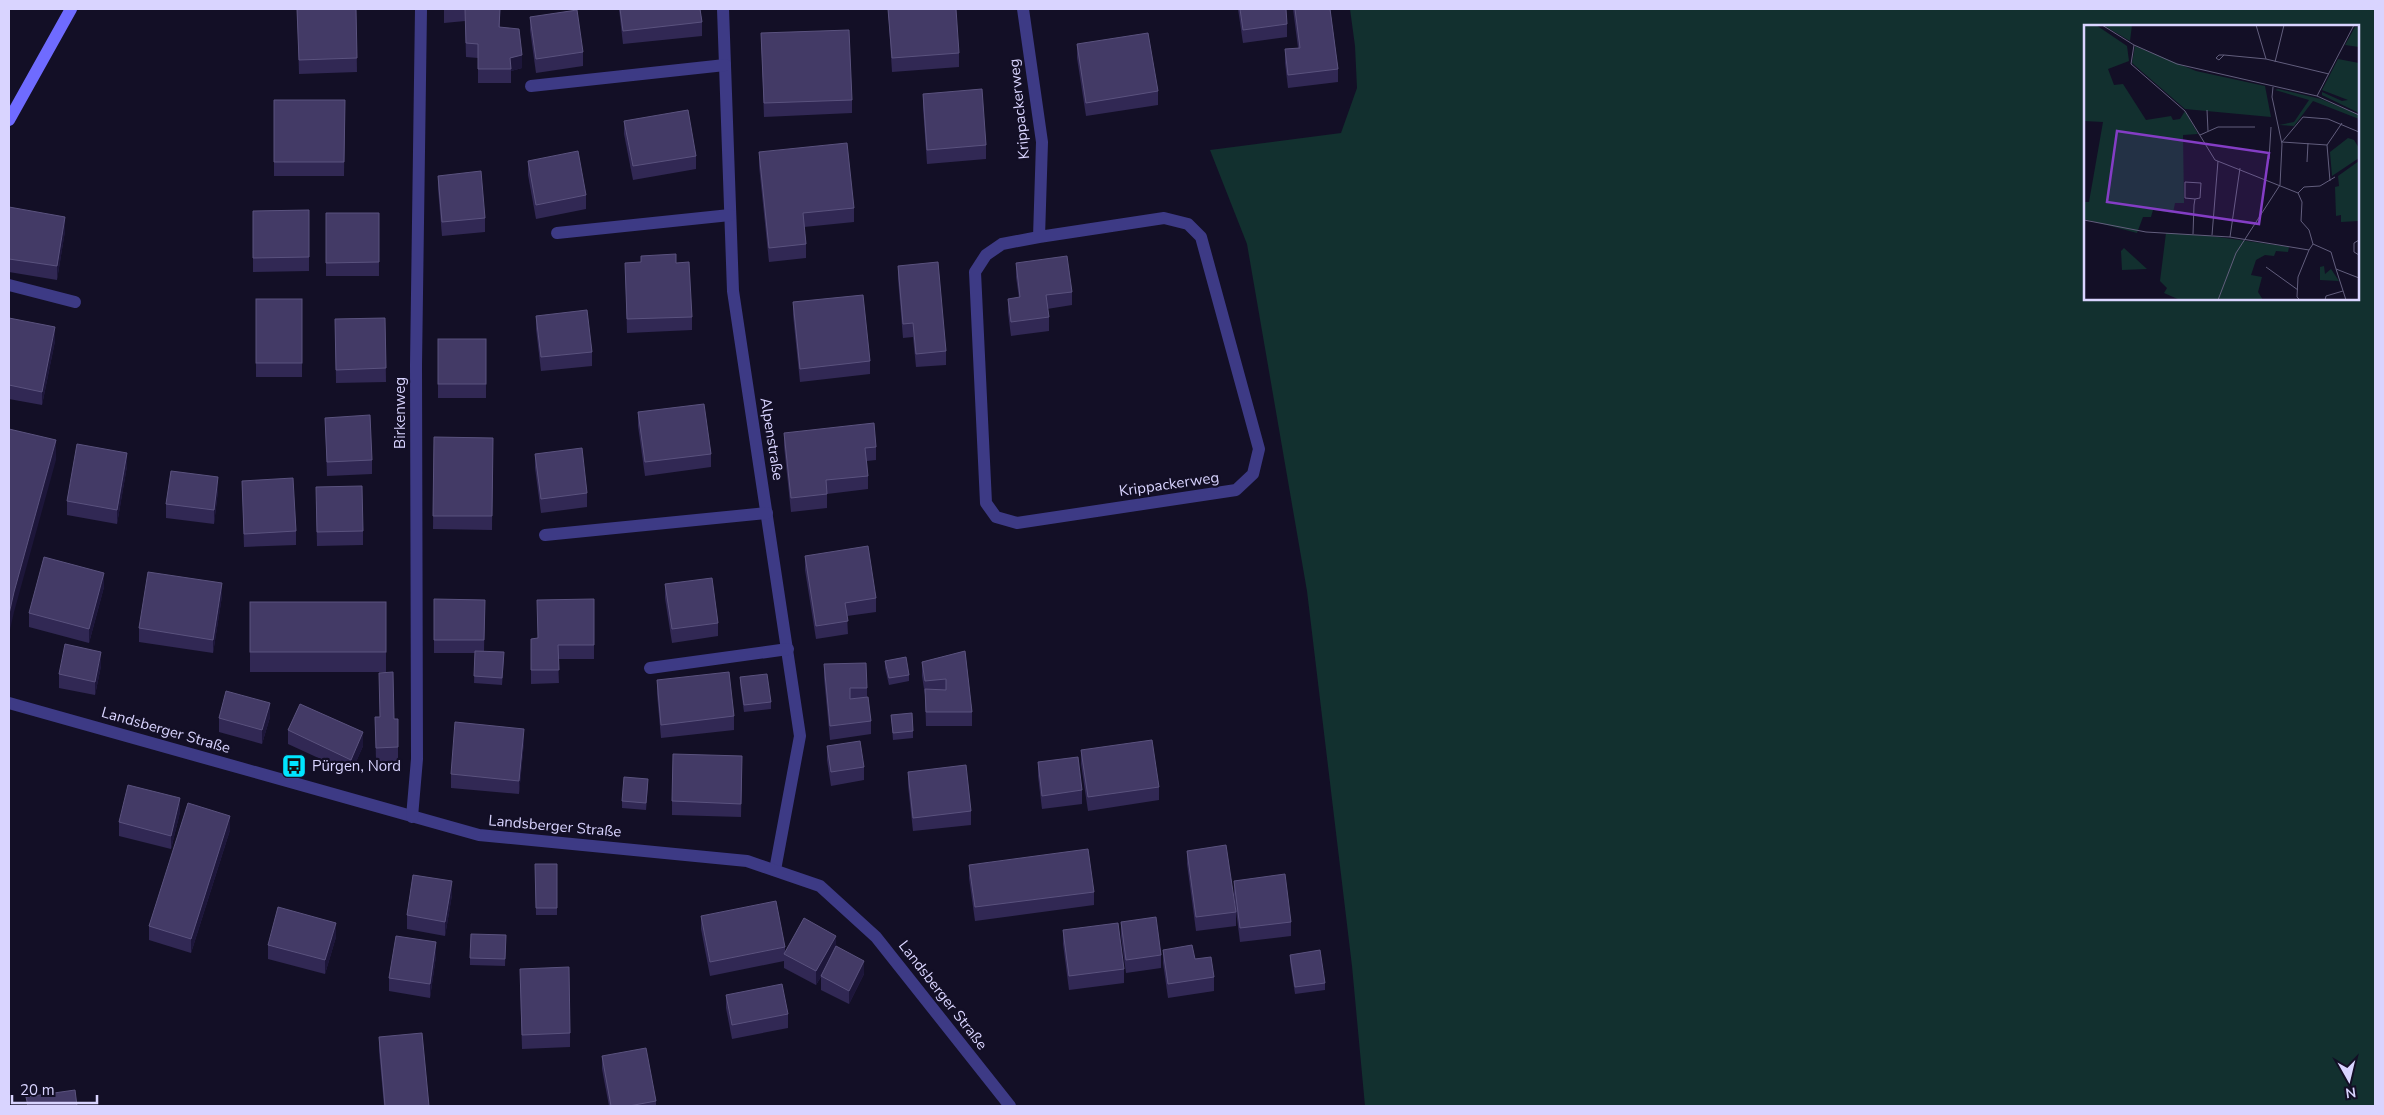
<svg xmlns="http://www.w3.org/2000/svg" width="2384" height="1115" font-family="'Nunito Sans',sans-serif">
  <rect width="100%" height="100%" fill="#130f26"/>
  <path fill="#12302f" fill-rule="evenodd" d="M1350,9H2375V1106H1365L1352,966L1307,591L1247,244L1210,150L1341,133L1357,88L1355,46ZM2085,26H2358V299H2085Z"/>
  <g fill="none" stroke-linecap="round" stroke-linejoin="round">
    <path stroke="#3d3a85" stroke-width="12" d="M9,285L75,302"/>
    <g stroke="#3d3a85" stroke-width="12">
      <path d="M723,9L733,291L800,736L775,870"/>
      <path d="M1023,9L1042,142L1039,237L1002,244L986,255L975,272L986,503L996,517L1017,523L1236,490L1253,474L1259,449L1201,237L1188,224L1164,218L1039,237"/>
      <path d="M531,86L725,65"/>
      <path d="M557,233L730,215"/>
      <path d="M545,535L767,513"/>
      <path d="M650,668L788,649"/>
      <path d="M9,703L479,835L747,861L820,886L876,937L1010,1106"/>
      <path d="M412,817L417,759L416,365L421,9"/>
    </g>
    <path stroke="#6f6bff" stroke-width="12" d="M9,120L71,9"/>
  </g>
  <g fill="#312854">
    <path d="M297,9H356L357,72L299,74Z"/>
    <path d="M444,9H500V27L522,68L511,71V83H478V58L466,57L465,21L444,23Z"/>
    <path d="M619,9H700L702,22V36L623,44Z"/>
    <path d="M888,9L959,53V67L892,72Z"/>
    <path d="M1238,9H1286L1287,24V37L1243,43Z"/>
    <path d="M1293,9H1330L1338,69V82L1288,88L1285,63V49L1298,48Z"/>
    <path d="M530,17L583,52V66L536,73L530,30Z"/>
    <path d="M761,33L852,100V113L764,117Z"/>
    <path d="M1077,44L1158,91V105L1086,116L1077,58Z"/>
    <path d="M923,94L986,145V159L927,164L923,108Z"/>
    <path d="M274,100H345L344,176H274Z"/>
    <path d="M624,121L696,156V169L633,180L624,134Z"/>
    <path d="M759,152L854,208V222L804,227L806,244V258L769,262L759,166Z"/>
    <path d="M528,161L586,195V209L536,219L528,175Z"/>
    <path d="M438,176L485,218V232L442,236L438,189Z"/>
    <path d="M9,207L65,231L57,280L9,272Z"/>
    <path d="M309,210V271L253,272V211Z"/>
    <rect x="326" y="213" width="53" height="63"/>
    <path d="M625,263H676L692,317V330L627,333Z"/>
    <path d="M1016,263L1072,292V305L1047,309L1049,317V331L1011,336L1008,313V299L1019,298L1016,277Z"/>
    <path d="M898,266L946,351V365L916,367L913,337L903,338L898,279Z"/>
    <rect x="256" y="299" width="46" height="78"/>
    <path d="M793,302L870,361V374L800,382L793,315Z"/>
    <path d="M536,316L592,352V366L541,371L536,329Z"/>
    <path d="M9,318L55,341L42,405L9,399Z"/>
    <path d="M385,318L386,382L336,383L335,319Z"/>
    <rect x="438" y="339" width="48" height="59"/>
    <path d="M638,412L711,454V467L645,476L638,426Z"/>
    <path d="M325,418L372,460V474L327,476Z"/>
    <path d="M784,433L876,447V460L867,461L868,476V489L827,494V508L791,512L784,446Z"/>
    <path d="M434,437L493,438L492,530L433,529Z"/>
    <path d="M535,454L587,493V507L541,513L535,468Z"/>
    <path d="M127,466L117,524L67,515V501Z"/>
    <path d="M242,481L296,531V545L244,547Z"/>
    <path d="M218,491L214,524L166,518V504Z"/>
    <path d="M316,501L363,531V545L317,546Z"/>
    <path d="M805,556L876,598V612L847,616L848,634L816,639L805,570Z"/>
    <path d="M665,584L718,623V636L672,643L665,598Z"/>
    <path d="M104,587L89,643L29,627V613Z"/>
    <path d="M222,596L213,653L139,642V628Z"/>
    <path d="M434,599L485,600L484,651L504,659L502,685L474,683L475,653H434Z"/>
    <path d="M594,599V659H558L559,683L531,684V639L537,638Z"/>
    <rect x="250" y="602" width="136" height="70"/>
    <path d="M965,651L972,712V726H926L925,695L922,676V662Z"/>
    <path d="M885,661L909,675V681L889,685L885,668Z"/>
    <path d="M824,664L867,688V697L871,721V734L830,740L824,678Z"/>
    <path d="M101,666L95,695L59,688V674Z"/>
    <path d="M740,677L771,702V709L744,712L740,684Z"/>
    <path d="M657,680L734,716V730L661,738L657,694Z"/>
    <path d="M891,715L913,731V738L893,740Z"/>
    <path d="M270,717L262,744L219,732V718Z"/>
    <path d="M375,717L398,719V761H376Z"/>
    <path d="M288,730L363,746L351,773L288,744Z"/>
    <path d="M524,742L519,794L451,788V774Z"/>
    <path d="M827,746L864,767V780L831,786L827,760Z"/>
    <path d="M1081,750L1159,787V800L1088,811L1081,764Z"/>
    <path d="M1038,762L1082,790V804L1042,809L1038,776Z"/>
    <path d="M742,770L741,817L672,815V801Z"/>
    <path d="M908,772L971,811V825L913,831L908,785Z"/>
    <path d="M648,786L646,810L622,808V801Z"/>
    <path d="M180,812L171,849L119,836V822Z"/>
    <path d="M230,830L191,953L149,940V926Z"/>
    <path d="M1187,851L1236,912V926L1196,931L1187,864Z"/>
    <path d="M535,864H557V915H536Z"/>
    <path d="M969,865L1094,892V905L975,921L969,878Z"/>
    <path d="M1234,881L1291,922V936L1240,942L1234,895Z"/>
    <path d="M452,895L445,936L407,929V915Z"/>
    <path d="M701,916L785,947V953L836,947L864,974L849,1004L821,990V976L822,975L816,985L784,968V961L710,976L701,929Z"/>
    <path d="M1121,922L1161,955V968L1126,973L1121,936Z"/>
    <path d="M1063,930L1124,969V983L1069,990L1063,944Z"/>
    <path d="M506,935L505,966L470,965V958Z"/>
    <path d="M336,937L325,974L268,959V945Z"/>
    <path d="M1163,950L1195,959L1214,977V991L1168,998L1163,963Z"/>
    <path d="M1290,955L1325,983V990L1295,994L1290,962Z"/>
    <path d="M436,956L430,998L389,991V978Z"/>
    <path d="M520,983L570,1033V1047L522,1049Z"/>
    <path d="M726,995L788,1014V1028L732,1039L726,1008Z"/>
    <path d="M379,1037L429,1106H384L379,1051Z"/>
    <path d="M602,1056L656,1101V1106H609L602,1069Z"/>
  </g>
  <g fill="#1d163a">
    <path d="M522,55V68L511,71L510,58Z"/>
    <path d="M65,217V231L57,280V266Z"/>
    <path d="M55,327V341L42,405V392Z"/>
    <path d="M56,440V460L14,612L9,634V614L14,592Z"/>
    <path d="M127,453V466L117,524V510Z"/>
    <path d="M218,477V491L214,524V510Z"/>
    <path d="M104,573V587L89,643V629Z"/>
    <path d="M222,583V596L213,653V640Z"/>
    <path d="M101,652V666L95,695V682Z"/>
    <path d="M270,703V717L262,744V730Z"/>
    <path d="M524,729V742L519,794V781Z"/>
    <path d="M363,732V746L351,773V760Z"/>
    <path d="M180,798V812L171,849V836Z"/>
    <path d="M230,816V830L191,953V939Z"/>
    <path d="M452,881V895L445,936V922Z"/>
    <path d="M336,923V937L325,974V960Z"/>
    <path d="M836,936V950L816,985V971Z"/>
    <path d="M436,942V956L430,998V984Z"/>
    <path d="M864,961V974L849,1004V991Z"/>
  </g>
  <g fill="#433a66" stroke="#5a527e">
    <path d="M297,9H356L357,58L299,60Z"/>
    <path d="M465,9H500L499,27L519,29L522,55L510,58L511,69H478V44L466,43Z"/>
    <path d="M620,9H700L702,22L623,31Z"/>
    <path d="M888,9H956L959,53L892,58Z"/>
    <path d="M1240,9H1286L1287,24L1243,30Z"/>
    <path d="M1295,9H1330L1338,69L1288,75L1285,49L1300,48Z"/>
    <path d="M577,10L583,52L536,59L530,17Z"/>
    <path d="M849,30L852,100L764,103L761,33Z"/>
    <path d="M1148,33L1158,91L1086,103L1077,44Z"/>
    <path d="M982,89L986,145L927,150L923,94Z"/>
    <path d="M274,100H345L344,162H274Z"/>
    <path d="M688,110L696,156L633,166L624,121Z"/>
    <path d="M847,143L854,208L803,213L806,244L769,248L759,152Z"/>
    <path d="M578,151L586,195L536,205L528,161Z"/>
    <path d="M481,171L485,218L442,222L438,176Z"/>
    <path d="M9,207L65,217L57,266L9,259Z"/>
    <path d="M309,210V257L253,258V211Z"/>
    <path d="M326,213H379V262L326,263Z"/>
    <path d="M676,254V263L689,262L692,317L627,319L625,263L641,262V256Z"/>
    <path d="M1067,256L1072,292L1046,295L1049,317L1011,322L1008,299L1020,297L1016,263Z"/>
    <path d="M938,262L946,351L916,354L913,323L903,324L898,266Z"/>
    <path d="M863,295L870,361L800,369L793,302Z"/>
    <rect x="256" y="299" width="46" height="64"/>
    <path d="M587,310L592,352L541,357L536,316Z"/>
    <path d="M9,318L55,327L42,392L9,385Z"/>
    <path d="M385,318L386,368L336,370L335,319Z"/>
    <rect x="438" y="339" width="48" height="45"/>
    <path d="M704,404L711,454L645,462L638,412Z"/>
    <path d="M370,415L372,460L327,462L325,418Z"/>
    <path d="M874,423L876,447L865,448L868,476L826,480L827,494L791,498L784,433Z"/>
    <path d="M9,429L56,440L14,592L9,614Z"/>
    <path d="M434,437L493,438L492,516H433Z"/>
    <path d="M77,444L127,453L117,510L67,501Z"/>
    <path d="M582,448L587,493L541,499L535,454Z"/>
    <path d="M171,471L218,477L214,510L166,504Z"/>
    <path d="M293,478L296,531L244,534L242,481Z"/>
    <path d="M362,486L363,531L317,532L316,487Z"/>
    <path d="M868,546L876,598L845,603L848,621L816,626L805,556Z"/>
    <path d="M44,557L104,573L89,629L29,613Z"/>
    <path d="M148,572L222,583L213,640L139,628Z"/>
    <path d="M712,578L718,623L672,629L665,584Z"/>
    <path d="M434,599L485,600L484,640H434Z"/>
    <path d="M594,599V645H558L559,670H531V639L538,638L537,600Z"/>
    <rect x="250" y="602" width="136" height="50"/>
    <path d="M65,644L101,652L95,682L59,674Z"/>
    <path d="M475,651L504,652L502,678L474,676Z"/>
    <path d="M965,651L972,712H926L925,689L946,690V679L925,681L922,662Z"/>
    <path d="M906,657L909,675L889,678L885,661Z"/>
    <path d="M866,663L867,688H850V699L868,697L871,721L830,726L824,664Z"/>
    <path d="M393,672L394,719H398V747L376,748L375,717H380L379,673Z"/>
    <path d="M729,672L734,716L661,725L657,680Z"/>
    <path d="M767,674L771,702L744,705L740,677Z"/>
    <path d="M226,691L270,703L262,730L219,718Z"/>
    <path d="M300,704L363,732L351,760L288,730Z"/>
    <path d="M912,713L913,731L893,733L891,715Z"/>
    <path d="M455,722L524,729L519,781L451,774Z"/>
    <path d="M1152,740L1159,787L1088,797L1081,750Z"/>
    <path d="M860,741L864,767L831,772L827,746Z"/>
    <path d="M673,754L742,756L741,804L672,801Z"/>
    <path d="M1078,757L1082,790L1042,796L1038,762Z"/>
    <path d="M966,765L971,811L913,818L908,772Z"/>
    <path d="M624,777L648,779L646,803L622,801Z"/>
    <path d="M128,785L180,798L171,836L119,822Z"/>
    <path d="M188,803L230,816L191,939L149,926Z"/>
    <path d="M1226,845L1236,912L1196,917L1187,851Z"/>
    <path d="M1088,849L1094,892L975,907L969,865Z"/>
    <path d="M535,864H557V908H536Z"/>
    <path d="M1285,874L1291,922L1240,928L1234,881Z"/>
    <path d="M413,875L452,881L445,922L407,915Z"/>
    <path d="M776,901L785,947L710,962L701,916Z"/>
    <path d="M278,907L336,923L325,960L268,945Z"/>
    <path d="M1156,917L1161,955L1126,960L1121,922Z"/>
    <path d="M804,918L836,936L816,971L784,954Z"/>
    <path d="M1118,923L1124,969L1069,976L1063,930Z"/>
    <path d="M471,934L506,935L505,959L470,958Z"/>
    <path d="M396,936L436,942L430,984L389,978Z"/>
    <path d="M1192,945L1195,959L1211,957L1214,977L1168,984L1163,950Z"/>
    <path d="M836,946L864,961L849,991L821,976Z"/>
    <path d="M1320,950L1325,983L1295,987L1290,955Z"/>
    <path d="M569,967L570,1033L522,1035L520,969Z"/>
    <path d="M782,984L788,1014L732,1025L726,995Z"/>
    <path d="M422,1033L429,1106H385L379,1037Z"/>
    <path d="M646,1048L656,1101L629,1106H611L602,1056Z"/>
    <path d="M75,1090L77,1106H28L26,1097Z"/>
  </g>
  <defs>
    <symbol id="bus-square" viewBox="-11 -11 22 22"><rect x="-9" y="-9" width="18" height="18" rx="4" fill="#00e5ff" stroke="#130f26"/><path d="M-5-6H5V4H4V6H2V4H-2V6H-4V4H-5ZM-3.5-4V0h7V-4ZM-3.5 1.2v1.5H-2V1.2ZM2 1.2v1.5H3.5V1.2Z" fill="#111"/></symbol>
  </defs>
  <g fill-rule="evenodd">
    <use href="#bus-square" x="280" y="752" width="28" height="28"/>
  </g>
  <g text-anchor="middle" stroke-width="4.5" stroke-linejoin="round" paint-order="stroke">
    <g font-size="15" fill="#d9d4ff" stroke="#130f26">
      <text transform="translate(1019 109) rotate(-96)" y="5">Krippackerweg</text>
      <text transform="translate(400 413) rotate(-90)" y="5">Birkenweg</text>
      <text transform="translate(772 439) rotate(81)" y="5">Alpenstraße</text>
      <text transform="translate(1169 484) rotate(-8)" y="5">Krippackerweg</text>
      <text transform="translate(166 730) rotate(16)" y="5">Landsberger Straße</text>
      <text transform="translate(555 826) rotate(5)" y="5">Landsberger Straße</text>
      <text transform="translate(943 995) rotate(52)" y="5">Landsberger Straße</text>
    </g>
    <g font-size="15" fill="#d9d4ff" stroke="#130f26" text-anchor="start">
      <text x="312" y="771">Pürgen, Nord</text>
    </g>
  </g>
  <g transform="translate(2084 25)">
    <rect width="275" height="275" fill="#130f26"/>
    <path d="M0,0H12L43,21L45,36L24,44L30,60L39,59L62,95L87,91L89,95L96,94L101,86L114,109L99,110L100,178H91L89,188L69,185L67,192H59L53,208L0,194V177H5L19,97L0,96ZM19,0H48L46,16ZM271,2H275V22L261,20ZM51,21L112,46L181,61L187,92L101,84L48,38ZM254,34L275,38V88L238,70V67L258,76L264,75L238,65ZM194,64L237,74L275,90V94L229,76L210,101L195,100L210,97L225,75L191,65ZM264,113L270,115L275,123V133L248,151L246,127ZM275,136V196L257,197V190L252,191L251,162L255,161L254,151ZM82,208L127,211L205,222L204,227L192,226L190,231L181,230L172,235L167,250L178,252L174,267L179,275H96L80,268L83,263L76,256ZM40,223L63,244L38,245L37,226ZM240,241L241,249L247,244L255,256L236,255V242Z" fill="#12302f"/>
    <path fill="none" stroke="#625e7d" stroke-width="1" d="M18,0L50,20L93,39L233,71L275,90M172,0L182,34M50,20L47,39L101,86L131,135L214,168L218,177L217,196L225,205L229,219M140,30L135,35L132,33L135,30H140L182,34L245,49M191,37L200,0M233,71L270,0M123,85L124,106M116,110L134,102H171M198,117L219,92L244,94L275,107M198,117L243,120L246,156M243,120L258,98M185,134L187,102M223,137L224,118M214,168L220,162L236,161L251,152M0,195L62,207L146,212L225,225L229,219M109,209L110,180L111,174L116,173L117,158L101,157V173L111,174M128,210L134,136M146,212L156,143M275,215L270,218V227L275,230M229,219L247,227L252,244L275,253M182,242L214,265M252,244L262,275M134,275L152,228L196,160L198,119L188,72L189,62M216,275L213,272L214,252L225,225M220,275H242M241,275L242,271L259,266"/>
    <path fill="#843dc5" fill-opacity="0.15" stroke="#843dc5" stroke-width="2.5" d="M33,106L185,128L175,199L23,177Z"/>
    <rect width="275" height="275" fill="none" stroke="#d9d4ff" stroke-width="2.5"/>
  </g>
  <rect width="2384" height="1115" fill="none" stroke="#d9d4ff" stroke-width="20"/>
  <g transform="translate(2349 1080) rotate(172)" stroke="#130f26" stroke-width="4" paint-order="stroke">
  <path d="M0-4L9 19L0 12L-9 19Z" fill="#d9d4ff"/>
  <text y="-8" font-size="14" font-weight="bold" text-anchor="middle" fill="#d9d4ff">N</text>
  </g>
  <path d="M12 1095v8h85v-8" fill="none" stroke="#d9d4ff" stroke-width="2.5"/>
  <text x="20" y="1095" font-size="15" fill="#d9d4ff" stroke="#130f26" stroke-width="4" paint-order="stroke">20 m</text>
</svg>
